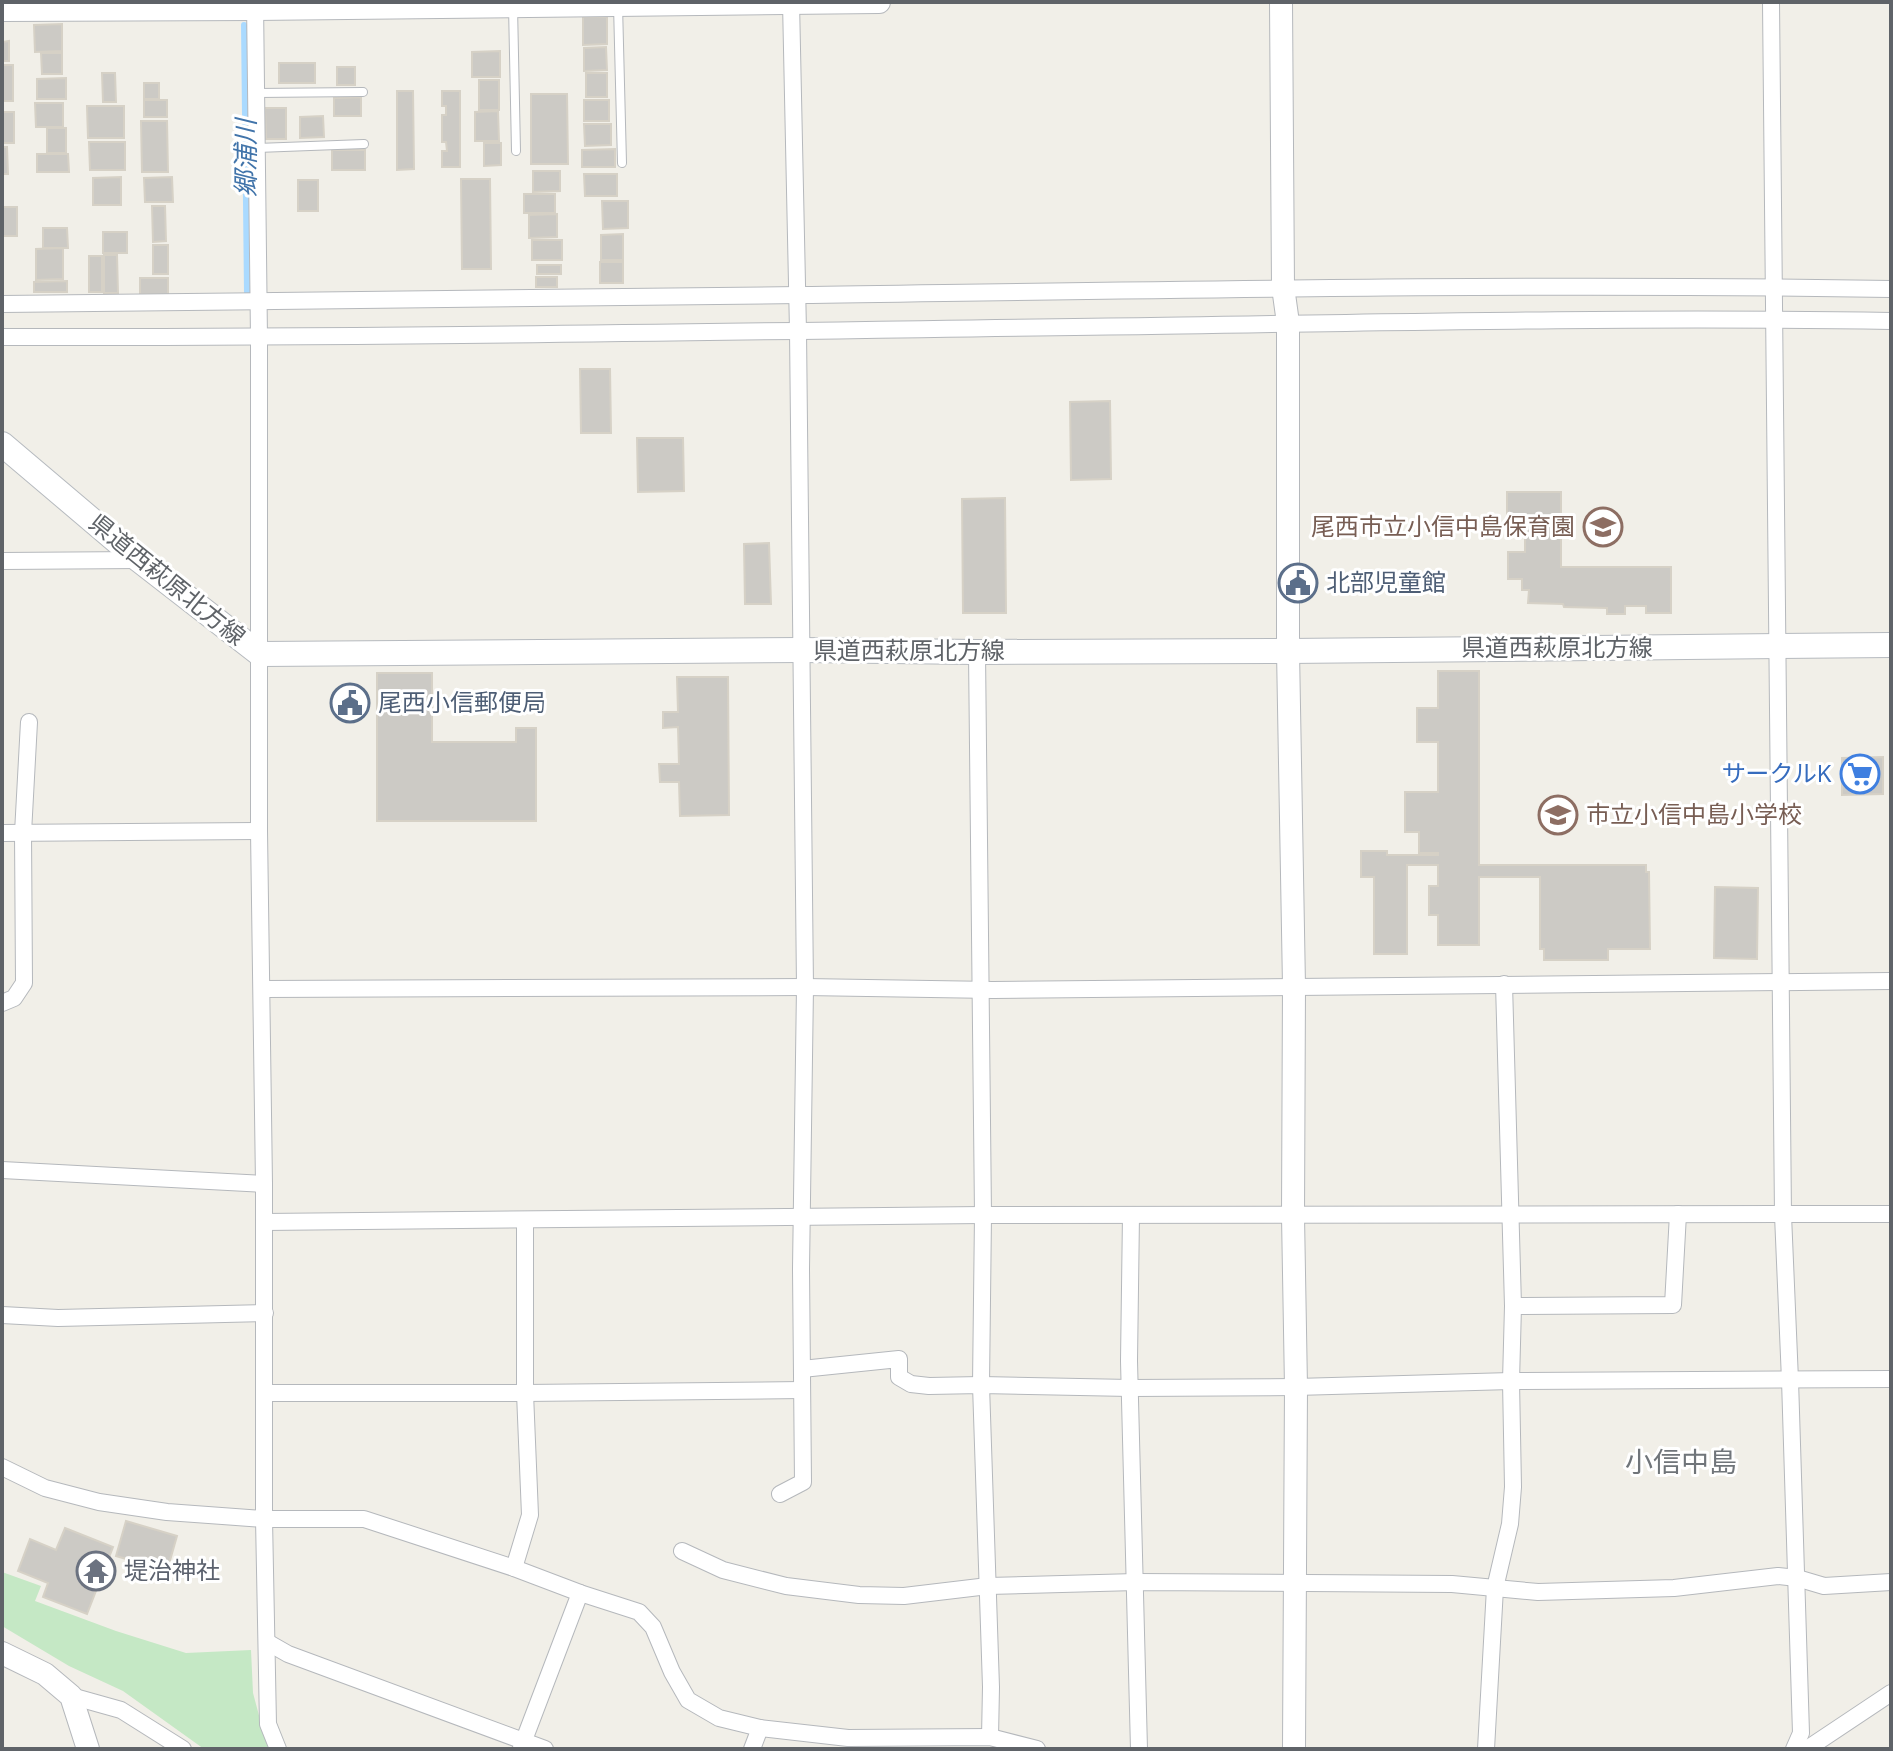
<svg xmlns="http://www.w3.org/2000/svg" width="1893" height="1751" font-family="'IBM Plex Sans','Noto Sans JP',sans-serif">
  <rect width="100%" height="100%" fill="#f1efe8"/>
  <path fill="#c5e8c5" d="M2,1572L41,1586L35,1601L116,1631L186,1653L251,1650L253,1693L268,1749H204L123,1691L69,1666L2,1626Z"/>
  <g fill="none" stroke-linecap="round" stroke-linejoin="round">
    <path stroke="#aadaff" stroke-width="6" d="M244,25L247,292"/>
  </g>
  <g fill="#cccac5" stroke="#d6d1c6" stroke-width="2">
    <path d="M583,17H607V44L583,45Z"/>
    <path d="M62,24V51L35,52L34,25Z"/>
    <path d="M9,41V61H2V42Z"/>
    <path d="M606,47L607,70L584,71V48Z"/>
    <path d="M500,51V77H472V52Z"/>
    <path d="M41,53H62V74H42Z"/>
    <rect x="279" y="63" width="36" height="20"/>
    <rect x="2" y="65" width="11" height="36"/>
    <rect x="337" y="67" width="18" height="18"/>
    <path d="M102,73H115L116,102H103Z"/>
    <rect x="586" y="73" width="21" height="24"/>
    <path d="M66,78V99H37V79Z"/>
    <rect x="479" y="80" width="20" height="30"/>
    <rect x="144" y="83" width="15" height="16"/>
    <path d="M397,91H413L414,169L397,170Z"/>
    <path d="M442,91H460V167H442V151H447L446,142H442V115H446V106H442Z"/>
    <path d="M531,94H567L568,164H531Z"/>
    <path d="M361,97V116H334V98Z"/>
    <rect x="144" y="100" width="23" height="17"/>
    <rect x="584" y="100" width="25" height="21"/>
    <path d="M35,103H63V127H36Z"/>
    <path d="M87,106H124V138H88Z"/>
    <path d="M265,108H286V139H266Z"/>
    <path d="M498,111L499,141H475V112Z"/>
    <rect x="2" y="112" width="12" height="31"/>
    <path d="M323,116L324,137L300,138V117Z"/>
    <path d="M141,121H167L168,172H142Z"/>
    <path d="M584,124H611V145L585,146Z"/>
    <rect x="47" y="128" width="19" height="25"/>
    <path d="M89,142H125V170H90Z"/>
    <path d="M484,143H501V165L484,166Z"/>
    <path d="M2,147H7L8,174H2Z"/>
    <path d="M615,149V167H582V150Z"/>
    <rect x="332" y="150" width="33" height="20"/>
    <path d="M37,154H68L69,172H37Z"/>
    <path d="M533,171H560V191L533,192Z"/>
    <path d="M584,174H617V196H585Z"/>
    <path d="M121,177V205H93V178Z"/>
    <path d="M172,177L173,202H145L144,178Z"/>
    <path d="M461,179H490L491,269H462Z"/>
    <rect x="298" y="180" width="20" height="31"/>
    <rect x="524" y="194" width="31" height="19"/>
    <path d="M602,201H628V228L603,229Z"/>
    <path d="M152,206H165L166,241L153,242Z"/>
    <rect x="2" y="207" width="15" height="29"/>
    <path d="M557,214V237L529,238V215Z"/>
    <path d="M43,228H67L68,248H43Z"/>
    <rect x="103" y="232" width="24" height="21"/>
    <path d="M623,234V260H601V235Z"/>
    <rect x="532" y="240" width="30" height="20"/>
    <rect x="153" y="245" width="15" height="29"/>
    <path d="M63,248V279L36,280V249Z"/>
    <path d="M104,255H117L118,293H104Z"/>
    <rect x="89" y="256" width="13" height="36"/>
    <rect x="600" y="262" width="23" height="21"/>
    <rect x="537" y="265" width="24" height="9"/>
    <rect x="536" y="277" width="21" height="10"/>
    <rect x="140" y="278" width="28" height="16"/>
    <path d="M67,281V292H34V282Z"/>
    <path d="M580,369H610L611,433H581Z"/>
    <path d="M1110,401L1111,479L1071,480L1070,402Z"/>
    <path d="M637,438H683L684,491L638,492Z"/>
    <path d="M1507,492H1561V567H1671V613H1646V606H1625V614H1607V608L1564,607L1563,604L1528,603L1529,590H1522V579H1508V552H1525V535L1507,534Z"/>
    <path d="M1005,498L1006,613H963L962,499Z"/>
    <path d="M769,543L771,604H745L744,544Z"/>
    <path d="M1438,671H1479V865H1646V872H1649L1650,949H1608V960H1544V949H1540V877H1479V945H1438V915H1429V886H1438V865H1407V954H1374V877H1361V851H1387V855H1438V853H1419V832H1405V792H1438V742H1417V708H1438Z"/>
    <path d="M377,673H432V742H516V728H536V821H377Z"/>
    <path d="M677,677H728L729,815L680,816L679,782H660L659,764H679L678,727L663,728V712H678Z"/>
    <path d="M1883,757V794L1842,795V758Z"/>
    <path d="M1715,887L1758,888L1757,959L1714,958Z"/>
    <path d="M126,1521L177,1536L167,1571L116,1556Z"/>
    <path d="M65,1528L113,1547L87,1614L43,1597L48,1583L18,1571L30,1539L56,1550Z"/>
  </g>
  <g fill="none" stroke-linecap="round" stroke-linejoin="round">
    <defs>
      <g id="service">
        <path d="M618,5L622,163"/>
        <path d="M513,6L516,151"/>
        <path d="M257,93L363,92"/>
        <path d="M257,148L364,144"/>
      </g>
      <g id="minor">
        <path d="M255,2L259,338V831L264,1184V1519L268,1724L278,1749"/>
        <path d="M1771,2L1783,1215L1790,1380L1801,1733L1794,1749"/>
        <path d="M2,304C268,300 534,299 799,295C1163,290 1527,283 1891,289"/>
        <path d="M2,337C385,338 768,331 1151,326C1397,322 1644,317 1891,321"/>
        <path d="M2,561L139,560"/>
        <path d="M977,652L983,1215L981,1385L991,1687L990,1737"/>
        <path d="M2,833L259,831"/>
        <path d="M263,989L805,987L993,990L1891,981"/>
        <path d="M2,1003L14,998L24,983L23,833L29,722"/>
        <path d="M2,1170L264,1184"/>
        <path d="M1131,1215L1129,1361L1139,1749"/>
        <path d="M264,1222L983,1215L1891,1214"/>
        <path d="M1513,1306L1673,1305L1678,1214"/>
        <path d="M2,1315L58,1318L265,1313"/>
        <path d="M802,1369L899,1359V1377L911,1384L929,1386L981,1385L1130,1388L1296,1387L1511,1381L1891,1379"/>
        <path d="M265,1393H525L802,1390"/>
        <path d="M2,1467L45,1488L99,1502L167,1512L264,1519H364L514,1568L580,1593L639,1612L653,1627L672,1672L688,1700L719,1718L760,1728L848,1738L990,1737L1037,1749"/>
        <path d="M780,1494L803,1482L801,1269L805,987L798,331L791,2"/>
        <path d="M682,1551L723,1570L786,1586L859,1595L904,1596L988,1586L1136,1582L1452,1584L1538,1592L1674,1588L1778,1576L1797,1578L1824,1586L1891,1582"/>
        <path d="M514,1568L530,1515L525,1393V1220"/>
        <path d="M267,1642L288,1654L545,1749"/>
        <path d="M71,1696L121,1710L183,1749"/>
        <path d="M521,1748L580,1593"/>
        <path d="M752,1749L760,1728"/>
        <path d="M1486,1749L1495,1588L1510,1524L1513,1487L1511,1381L1513,1306L1504,984"/>
        <path d="M1807,1749L1891,1693"/>
      </g>
      <g id="tertiary">
        <path d="M1281,2L1283,287L1288,323V651L1294,986L1293,1216L1296,1387L1294,1749"/>
        <path d="M2,10L255,9L879,2"/>
        <path d="M2,1653L45,1674L71,1696L88,1749"/>
      </g>
      <path id="secondary" d="M2,444L139,560L260,654L801,650L977,652L1288,651L1891,645"/>
    </defs>
    <use href="#service" stroke="#b5b8bc" stroke-width="10"/>
    <use href="#minor" stroke="#b5b8bc" stroke-width="18"/>
    <use href="#tertiary" stroke="#b5b8bc" stroke-width="24"/>
    <use href="#secondary" stroke="#b6babf" stroke-width="26"/>
    <use href="#service" stroke="#fff" stroke-width="8"/>
    <use href="#minor" stroke="#fff" stroke-width="16"/>
    <use href="#tertiary" stroke="#fff" stroke-width="22"/>
    <use href="#secondary" stroke="#fff" stroke-width="24"/>
  </g>
  <defs>
    <symbol id="school-ring" viewBox="-11 -11 22 22"><circle r="9.5" fill="#fff" stroke="#8d6e63" stroke-width="1.5"/><path d="M0-5L7-2L0 1L-7-2ZM-4 1L0 2.5L4 1V4Q0 6-4 4Z" fill="#8d6e63"/></symbol>
    <symbol id="civic-ring" viewBox="-11 -11 22 22"><circle r="9.5" fill="#fff" stroke="#5c6f8a" stroke-width="1.5"/><path d="M-.6-6.5H3V-4.5H.6V-3L4-1V1h2V6H-6V1h2V-1L-.6-3ZM-1.2 2.5V6h2.4V2.5Z" fill="#5c6f8a"/></symbol>
    <symbol id="supermarket-ring" viewBox="-11 -11 22 22"><circle r="9.5" fill="#fff" stroke="#3f7fe0" stroke-width="1.5"/><path d="M-6-5.5h2.5l.6 2H6L4.5 2H-2.5L-4.4-4H-6ZM-1.5 3.2a1.3 1.3 0 1 0 .1 0ZM3 3.2a1.3 1.3 0 1 0 .1 0Z" fill="#3f7fe0"/></symbol>
    <symbol id="temple-ring" viewBox="-11 -11 22 22"><circle r="9.5" fill="#fff" stroke="#6b7280" stroke-width="1.5"/><path d="M0-6L5-2H3V0L6.5 2.5H4V6H1.5V3h-3V6H-4V2.5H-6.5L-3 0V-2H-5Z" fill="#6b7280"/></symbol>
  </defs>
  <g fill-rule="evenodd">
    <use href="#school-ring" x="1581" y="505" width="44" height="44"/>
    <use href="#civic-ring" x="1276" y="561" width="44" height="44"/>
    <use href="#civic-ring" x="328" y="681" width="44" height="44"/>
    <use href="#supermarket-ring" x="1838" y="752" width="44" height="44"/>
    <use href="#school-ring" x="1536" y="793" width="44" height="44"/>
    <use href="#temple-ring" x="74" y="1549" width="44" height="44"/>
  </g>
  <g text-anchor="middle" stroke-width="6" stroke-linejoin="round" paint-order="stroke">
    <g font-size="24" fill="#785e54" stroke="#fff" text-anchor="end">
      <text x="1575" y="535">尾西市立小信中島保育園</text>
      <text x="1586" y="823" text-anchor="start">市立小信中島小学校</text>
    </g>
    <g font-size="24" fill="#5f6368" stroke="#fff">
      <text transform="translate(167 580) rotate(39)" y="8">県道西萩原北方線</text>
      <text x="1557" y="656">県道西萩原北方線</text>
      <text x="909" y="659">県道西萩原北方線</text>
    </g>
    <g font-size="24" fill="#4e5e75" stroke="#fff" text-anchor="start">
      <text x="1326" y="591">北部児童館</text>
      <text x="378" y="711">尾西小信郵便局</text>
    </g>
    <g font-size="24" fill="#366cbe" stroke="#fff" text-anchor="end">
      <text x="1832" y="782">サークルK</text>
    </g>
    <g font-size="24" fill="#5b616d" stroke="#fff" text-anchor="start">
      <text x="124" y="1579">堤治神社</text>
    </g>
    <g font-size="26" font-style="italic" fill="#4174aa" stroke="#fff">
      <text transform="translate(246 158) rotate(-90)" y="9">郷浦川</text>
    </g>
    <g font-size="28" fill="#70757a" stroke="#fff">
      <text x="1681" y="1472">小信中島</text>
    </g>
  </g>
  <rect width="1893" height="1751" fill="none" stroke="#5f6368" stroke-width="8"/>
</svg>
